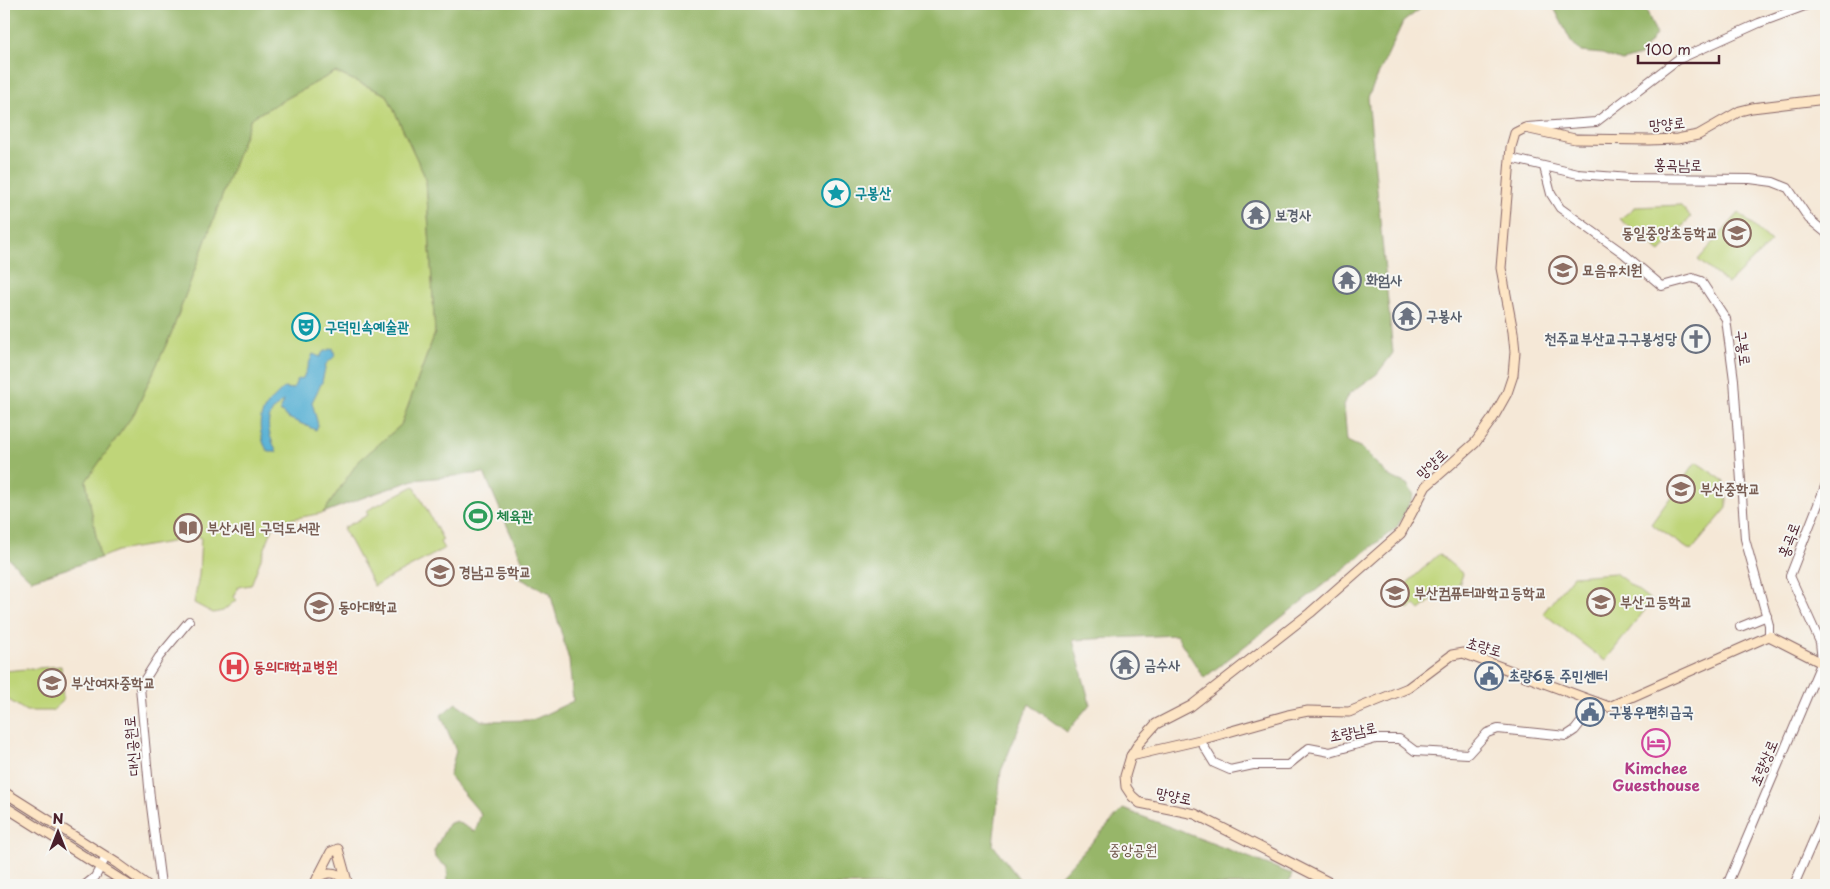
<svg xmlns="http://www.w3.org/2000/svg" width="1830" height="889" font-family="'Playpen Sans','Poor Story',sans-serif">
  <rect width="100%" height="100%" fill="#f6f6f2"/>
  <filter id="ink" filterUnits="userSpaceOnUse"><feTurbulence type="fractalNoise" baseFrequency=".02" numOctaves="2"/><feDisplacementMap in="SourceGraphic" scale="10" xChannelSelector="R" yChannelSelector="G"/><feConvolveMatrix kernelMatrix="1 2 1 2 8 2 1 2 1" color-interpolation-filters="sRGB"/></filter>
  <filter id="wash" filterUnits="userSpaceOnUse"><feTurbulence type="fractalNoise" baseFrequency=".0096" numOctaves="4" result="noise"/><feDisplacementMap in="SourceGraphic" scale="20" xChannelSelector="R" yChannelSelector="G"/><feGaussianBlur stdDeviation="1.12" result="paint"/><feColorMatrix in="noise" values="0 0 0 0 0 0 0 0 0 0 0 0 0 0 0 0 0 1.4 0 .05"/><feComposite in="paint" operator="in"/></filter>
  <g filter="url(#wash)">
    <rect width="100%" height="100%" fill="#f5e8d7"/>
    <g fill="#bfd579" stroke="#847a52">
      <path d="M335,72L387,95L426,179L435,333L401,425L358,462L323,513L275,522L251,585L238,587L233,597L236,600L223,611L213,613L194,603L199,575L201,537L117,551L100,558L86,481L135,412L171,334L251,118Z"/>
      <path d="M1680,205L1691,217L1660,252L1620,219L1635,207Z"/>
      <path d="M1739,213L1771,242L1728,284L1698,260Z"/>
      <path d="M1696,462L1724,481L1727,498V508L1691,551L1651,524Z"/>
      <path d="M414,486L443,540L440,542L444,549L374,586L343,528L368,515L366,511Z"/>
      <path d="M1439,554L1463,574L1460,583L1450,594L1435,597L1420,610L1415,605L1408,609L1394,595Z"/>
      <path d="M1615,573L1652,601L1605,661L1543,613L1573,576Z"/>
      <path d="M61,666L63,701L52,711H26L4,697V671Z"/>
    </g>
    <g fill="#97b669" stroke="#706a4a">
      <path d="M4,4H1427L1403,22L1368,97L1393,353L1377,374L1349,394L1344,405L1347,441L1362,448L1366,453L1389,476L1407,484L1414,495L1397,527L1204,678L1176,635L1073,640L1090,704L1067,732L1029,704L1001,771L993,845L1024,885H448L447,867L435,858L434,851L448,824L456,821L475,832L481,814L449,776L456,751L441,715L456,703L482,721L533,720L573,701L569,660L550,593L521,579L524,564L484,473L414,480L362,498L323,513L358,462L401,425L435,333L426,179L387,95L335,72L251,118L171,334L135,412L86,481L100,558L31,580L4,554Z"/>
      <path d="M1552,4H1644L1656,34L1640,56L1622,61L1602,54L1581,52L1571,41Z"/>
      <path d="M1123,809L1292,874L1288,885H1052Z"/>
    </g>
    <path fill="#56b0d4" stroke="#506880" d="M333,348L335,356L326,364L322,382L312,402L318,425L316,430L288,418L280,411L284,401C262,414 267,432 277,452H269C263,445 263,441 261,433C257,411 269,403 284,388L293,389L297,380L303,378L313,354L320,357L323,352Z"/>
  </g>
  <g filter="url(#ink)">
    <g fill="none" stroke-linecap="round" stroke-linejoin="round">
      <defs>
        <g id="tertiary">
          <path d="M1527,127L1596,122L1677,60L1759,23L1810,4"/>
          <path d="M1510,158L1578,174L1630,178L1750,179L1773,182L1788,188L1809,219L1826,233"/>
          <path d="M1544,167L1551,194L1560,208L1623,253L1662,286L1692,278L1701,281L1726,319L1734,380L1745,539L1769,625V636"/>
          <path d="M1740,627L1767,616"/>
          <path d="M1822,661L1820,642L1790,576L1826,484"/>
          <path d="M1200,740L1214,763L1230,770L1253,765H1288L1309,748L1330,752L1376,739H1399L1415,751L1468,754L1487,733L1498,729L1566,736L1575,730L1596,703"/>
          <path d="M85,885L95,877L106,857"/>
          <path d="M108,885H110"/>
          <path d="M161,885L150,798L140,687L159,657L189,621"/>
          <path d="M1727,885L1826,652"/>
          <path d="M1794,885L1826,811"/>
        </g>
        <g id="secondary">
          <path d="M1131,756L1200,740L1288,715L1308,711L1349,712L1408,688L1452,655L1463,653L1609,707L1769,636L1822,663"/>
          <path d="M4,792L118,864L147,885"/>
          <path d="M4,806L129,885"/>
          <path d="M318,877C329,870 340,872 347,884"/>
          <path d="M314,885L331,852L338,849L348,885"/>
          <path d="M1334,885L1195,814L1140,803L1132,796L1126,787L1125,776L1131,756L1139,743L1156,724L1191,706L1310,613L1401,533L1426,486L1475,443L1493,418L1507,393L1513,375L1515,352L1513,332L1501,268L1511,147L1515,133L1525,128L1575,139L1649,140L1677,139L1698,135L1740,111L1752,108L1826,99"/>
        </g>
      </defs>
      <use href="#tertiary" stroke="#866567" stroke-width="10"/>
      <use href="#secondary" stroke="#866567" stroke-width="11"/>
      <use href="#tertiary" stroke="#fff" stroke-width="8"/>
      <use href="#secondary" stroke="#fde5c5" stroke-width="9"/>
    </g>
  </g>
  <defs>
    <symbol id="sight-ring" viewBox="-11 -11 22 22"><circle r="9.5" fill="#f6f6f2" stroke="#0f9aa8" stroke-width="1.5"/><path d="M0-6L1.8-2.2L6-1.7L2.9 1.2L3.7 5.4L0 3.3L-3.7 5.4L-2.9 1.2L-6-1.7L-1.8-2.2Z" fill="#0f9aa8"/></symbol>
    <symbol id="temple-ring" viewBox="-11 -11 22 22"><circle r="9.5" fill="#f6f6f2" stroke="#6b7280" stroke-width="1.5"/><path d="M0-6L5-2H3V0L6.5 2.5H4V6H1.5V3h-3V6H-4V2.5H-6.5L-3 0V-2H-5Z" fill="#6b7280"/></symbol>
    <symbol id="school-ring" viewBox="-11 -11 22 22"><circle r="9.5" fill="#f6f6f2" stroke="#8d6e63" stroke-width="1.5"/><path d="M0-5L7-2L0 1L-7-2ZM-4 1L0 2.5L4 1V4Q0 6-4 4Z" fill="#8d6e63"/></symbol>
    <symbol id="theatre-ring" viewBox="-11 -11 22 22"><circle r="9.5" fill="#f6f6f2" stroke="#0f9aa8" stroke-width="1.5"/><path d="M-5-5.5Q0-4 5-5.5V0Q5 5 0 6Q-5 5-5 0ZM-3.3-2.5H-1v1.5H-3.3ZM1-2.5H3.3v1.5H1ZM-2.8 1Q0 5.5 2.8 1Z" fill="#0f9aa8"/></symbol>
    <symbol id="church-ring" viewBox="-11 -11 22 22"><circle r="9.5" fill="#f6f6f2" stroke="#6b7280" stroke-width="1.5"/><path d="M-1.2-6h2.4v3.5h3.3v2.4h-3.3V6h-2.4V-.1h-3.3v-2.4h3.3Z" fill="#6b7280"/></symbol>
    <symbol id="stadium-ring" viewBox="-11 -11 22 22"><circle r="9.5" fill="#f6f6f2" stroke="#2e9e5b" stroke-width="1.5"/><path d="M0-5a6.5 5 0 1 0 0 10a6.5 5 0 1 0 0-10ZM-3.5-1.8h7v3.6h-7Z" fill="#2e9e5b"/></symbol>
    <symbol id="library-ring" viewBox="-11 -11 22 22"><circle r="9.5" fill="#f6f6f2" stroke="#8d6e63" stroke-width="1.5"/><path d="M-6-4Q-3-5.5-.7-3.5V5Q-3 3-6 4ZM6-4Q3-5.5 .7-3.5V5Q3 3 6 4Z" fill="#8d6e63"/></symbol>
    <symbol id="university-ring" viewBox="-11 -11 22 22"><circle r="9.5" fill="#f6f6f2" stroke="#8d6e63" stroke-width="1.5"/><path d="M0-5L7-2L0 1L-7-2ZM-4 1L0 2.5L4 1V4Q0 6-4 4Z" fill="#8d6e63"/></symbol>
    <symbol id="hospital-ring" viewBox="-11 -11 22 22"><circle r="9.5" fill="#f6f6f2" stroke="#e0444e" stroke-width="1.5"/><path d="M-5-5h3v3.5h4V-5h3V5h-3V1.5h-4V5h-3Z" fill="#e0444e"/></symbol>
    <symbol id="civic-ring" viewBox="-11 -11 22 22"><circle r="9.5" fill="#f6f6f2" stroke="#5c6f8a" stroke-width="1.5"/><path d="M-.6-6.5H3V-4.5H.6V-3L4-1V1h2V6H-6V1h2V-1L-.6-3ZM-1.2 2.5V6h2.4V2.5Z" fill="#5c6f8a"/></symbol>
    <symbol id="hotel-ring" viewBox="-11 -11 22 22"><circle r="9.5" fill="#f6f6f2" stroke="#d1479c" stroke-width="1.5"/><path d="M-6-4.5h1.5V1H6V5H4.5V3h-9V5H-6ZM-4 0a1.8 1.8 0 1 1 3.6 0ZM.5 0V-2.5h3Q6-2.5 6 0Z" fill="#d1479c"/></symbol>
  </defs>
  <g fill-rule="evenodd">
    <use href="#sight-ring" x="820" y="177" width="32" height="32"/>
    <use href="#temple-ring" x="1240" y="199" width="32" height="32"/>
    <use href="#school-ring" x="1721" y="217" width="32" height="32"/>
    <use href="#school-ring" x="1547" y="254" width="32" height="32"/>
    <use href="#temple-ring" x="1331" y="264" width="32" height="32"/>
    <use href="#temple-ring" x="1391" y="300" width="32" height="32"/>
    <use href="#theatre-ring" x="290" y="311" width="32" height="32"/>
    <use href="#church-ring" x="1680" y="323" width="32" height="32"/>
    <use href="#school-ring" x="1665" y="473" width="32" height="32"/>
    <use href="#stadium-ring" x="462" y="500" width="32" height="32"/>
    <use href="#library-ring" x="172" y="512" width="32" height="32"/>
    <use href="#school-ring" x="424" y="556" width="32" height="32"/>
    <use href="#school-ring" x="1379" y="577" width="32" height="32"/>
    <use href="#school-ring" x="1585" y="586" width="32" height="32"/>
    <use href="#university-ring" x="303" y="591" width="32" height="32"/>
    <use href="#temple-ring" x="1109" y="649" width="32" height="32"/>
    <use href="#hospital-ring" x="218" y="651" width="32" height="32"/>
    <use href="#civic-ring" x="1473" y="660" width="32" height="32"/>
    <use href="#school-ring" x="36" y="667" width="32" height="32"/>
    <use href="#civic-ring" x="1574" y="696" width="32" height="32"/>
    <use href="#hotel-ring" x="1640" y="727" width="32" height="32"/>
  </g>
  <g text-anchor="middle" stroke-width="4" stroke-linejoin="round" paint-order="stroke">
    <g font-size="15" fill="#4a1f2b" stroke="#f6f6f2">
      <text transform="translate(1667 124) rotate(-5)" y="5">망양로</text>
      <text transform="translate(1678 165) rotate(1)" y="5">홍곡남로</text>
      <text transform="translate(1743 348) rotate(83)" y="5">구봉로</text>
      <text transform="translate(1432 464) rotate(-43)" y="5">망양로</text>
      <text transform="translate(1789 540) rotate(-69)" y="5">홍곡로</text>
      <text transform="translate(1484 647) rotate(15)" y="5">초량로</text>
      <text transform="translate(1353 732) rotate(-11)" y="5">초량남로</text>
      <text transform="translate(132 746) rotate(-95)" y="5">대신공원로</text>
      <text transform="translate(1764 763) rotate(-67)" y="5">초량상로</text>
      <text transform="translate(1174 796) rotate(12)" y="5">망양로</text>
    </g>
    <g font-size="15" font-weight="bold" fill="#0d838f" stroke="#f6f6f2" text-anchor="start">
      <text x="855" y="198">구봉산</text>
      <text x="325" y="332">구덕민속예술관</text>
    </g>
    <g font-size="15" font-weight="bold" fill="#5b616d" stroke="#f6f6f2" text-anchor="start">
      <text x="1275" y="220">보경사</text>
      <text x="1366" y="285">화엄사</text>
      <text x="1426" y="321">구봉사</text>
      <text x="1677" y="344" text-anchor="end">천주교부산교구구봉성당</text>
      <text x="1144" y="670">금수사</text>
    </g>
    <g font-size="15" font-weight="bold" fill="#785e54" stroke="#f6f6f2" text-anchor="start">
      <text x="1718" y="238" text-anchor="end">동일중앙초등학교</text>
      <text x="1582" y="275">묘음유치원</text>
      <text x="1700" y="494">부산중학교</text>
      <text x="207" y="533">부산시립 구덕도서관</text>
      <text x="459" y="577">경남고등학교</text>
      <text x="1414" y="598">부산컴퓨터과학고등학교</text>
      <text x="1620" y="607">부산고등학교</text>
      <text x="338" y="612">동아대학교</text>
      <text x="71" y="688">부산여자중학교</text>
    </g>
    <g font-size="15" font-weight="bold" fill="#27864d" stroke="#f6f6f2" text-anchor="start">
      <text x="497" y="521">체육관</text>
    </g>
    <g font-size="15" font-weight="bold" fill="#be3a42" stroke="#f6f6f2" text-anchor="start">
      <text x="253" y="672">동의대학교병원</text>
    </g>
    <g font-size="15" font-weight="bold" fill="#4e5e75" stroke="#f6f6f2" text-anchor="start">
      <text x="1508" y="681">초량6동 주민센터</text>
      <text x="1609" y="717">구봉우편취급국</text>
    </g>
    <g font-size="15" font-weight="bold" fill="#b23c85" stroke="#f6f6f2">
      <text x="1656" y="774">Kimchee<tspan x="1656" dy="17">Guesthouse</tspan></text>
    </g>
    <g font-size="15" fill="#674c3e" stroke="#f6f6f2">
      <text x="1133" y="855">중앙공원</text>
    </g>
  </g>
  <rect width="1830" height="889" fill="none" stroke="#f6f6f2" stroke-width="20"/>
  <g transform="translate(58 832)" stroke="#f6f6f2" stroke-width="4" paint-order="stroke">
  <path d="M0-4L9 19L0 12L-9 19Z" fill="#4a1f2b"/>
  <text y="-8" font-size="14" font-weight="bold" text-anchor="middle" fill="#4a1f2b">N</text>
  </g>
  <path d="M1638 55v8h81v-8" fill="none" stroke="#4a1f2b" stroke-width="2.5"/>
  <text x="1645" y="55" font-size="15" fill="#4a1f2b" stroke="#f6f6f2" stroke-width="4" paint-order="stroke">100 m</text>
</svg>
